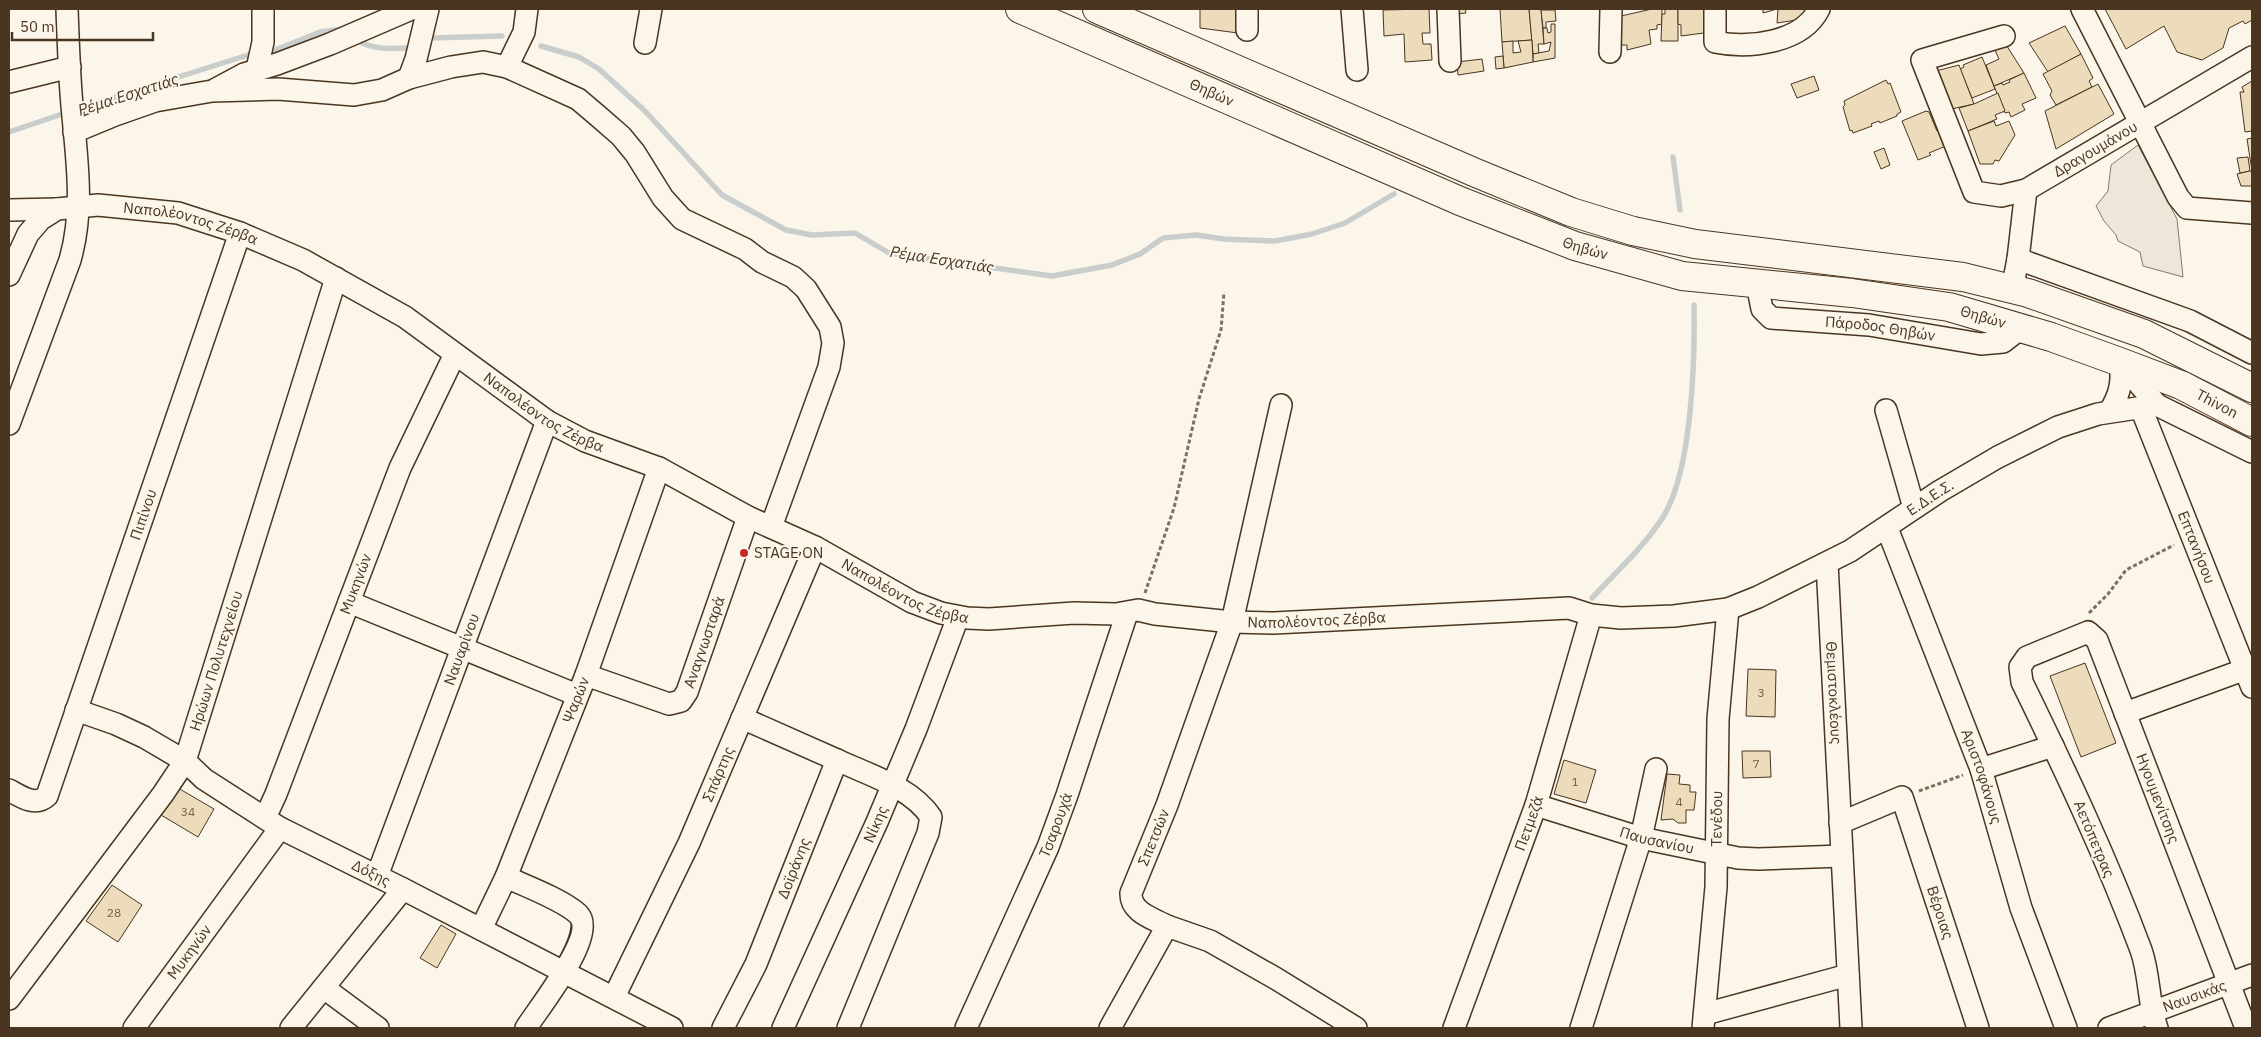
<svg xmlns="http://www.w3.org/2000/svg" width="2261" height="1037" font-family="'IBM Plex Sans',sans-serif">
  <rect width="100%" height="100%" fill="#fbf6e9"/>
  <path fill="#ede7d9" stroke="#887966" d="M2138,145L2177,219L2183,277L2143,266L2140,252L2118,241L2116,235L2104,221L2096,206L2108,191L2111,165Z"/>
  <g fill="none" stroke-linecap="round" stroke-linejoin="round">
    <g stroke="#c9cecd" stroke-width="5.5">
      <path d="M354,38C370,50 389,49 407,48"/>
      <path d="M430,38L502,36"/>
      <path d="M541,46L579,57L599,69L645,111L722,195L786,230L812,235L855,233L889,253L1052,276L1112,265L1140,254L1163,238L1196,235L1224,239L1275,241L1312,234L1345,223L1394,194"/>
      <path d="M270,52L320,32L343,29"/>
      <path d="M77,109L248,55"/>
      <path d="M9,132L68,112"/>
      <path d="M1673,157L1680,210"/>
      <path d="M1592,598C1616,572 1644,547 1663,517C1692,471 1695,361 1694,305"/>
    </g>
  </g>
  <g fill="#ecdcbc" stroke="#4a3520">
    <path d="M1200,9H1239L1238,33L1200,28Z"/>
    <path d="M1429,9L1430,33H1422L1423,44H1431L1432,60L1405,62L1404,34L1384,36L1383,10Z"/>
    <path d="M1454,9H1465L1466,13L1454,14Z"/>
    <path d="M1500,9H1529L1532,40L1502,42Z"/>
    <path d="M1529,9H1541L1544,44H1538L1539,53L1533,54Z"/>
    <path d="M1652,9H1662V24L1657,25V29L1649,30L1651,44L1627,50V45H1621V16Z"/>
    <path d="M1665,9H1678V41H1661L1662,14H1665Z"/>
    <path d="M1678,9H1707V30L1704,31V33L1681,36V25L1678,24Z"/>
    <path d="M1763,9H1777L1763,13Z"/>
    <path d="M1778,9H1809L1803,19L1777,23Z"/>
    <path d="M2105,9H2252V20L2245,24L2243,21L2229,28L2223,48L2202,60L2177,52L2164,26L2126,49Z"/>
    <path d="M1541,10H1555L1556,21L1546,22V28H1543Z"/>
    <path d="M1551,24H1555V58L1533,62V54L1549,51L1551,42L1544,44L1543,28H1547L1548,33L1551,32Z"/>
    <path d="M2065,26L2081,54L2048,72L2029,43Z"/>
    <path d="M1532,40L1533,62L1504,68L1502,42L1513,41V53L1521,52L1518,41Z"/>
    <path d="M2005,43L2024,73L1994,86L1986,65L1999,59L1994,48Z"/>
    <path d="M2081,54L2093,78L2089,81L2092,87L2056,105L2050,95L2052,91L2043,74Z"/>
    <path d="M1503,56L1504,68L1496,69L1495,57Z"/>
    <path d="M1982,57L1995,89L1972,98L1960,69L1964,67L1963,65Z"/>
    <path d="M1482,59L1484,71L1458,75L1457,62Z"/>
    <path d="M1959,65L1974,104L1947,110L1932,72Z"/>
    <path d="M2024,73L2036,98L2022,104L2025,110L2011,117L2009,112L2005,113L1994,86L2002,83L2003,85L2010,82L2009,80Z"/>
    <path d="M1814,76L1819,90L1797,98L1791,84Z"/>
    <path d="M1886,80L1888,84L1890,83L1901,112L1897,114V116L1880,123L1879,121L1871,124L1872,126L1853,133L1852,130L1850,131L1843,107L1845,105L1844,101Z"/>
    <path d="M2252,81V131L2245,132L2240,92H2244L2242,87Z"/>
    <path d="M2098,84L2114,114L2056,149L2045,111Z"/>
    <path d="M1998,93L2005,111L1995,115L1997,119L1968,131L1959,108L1974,104Z"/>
    <path d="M1926,111L1929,112L1937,131L1939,130L1946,146L1929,153L1931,155L1918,160L1902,121Z"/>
    <path d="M1994,121L1996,126L2009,121L2015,135L1999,161L1995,160L1993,164H1980L1968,131Z"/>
    <path d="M2252,138V171L2247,139Z"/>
    <path d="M1884,148L1890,165L1881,169L1874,152Z"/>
    <path d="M2248,157L2250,171L2240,173L2237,158Z"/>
    <path d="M2250,171H2252V192V186H2241L2237,174Z"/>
    <path d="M2085,663L2116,743L2081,757L2050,676Z"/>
    <path d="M1748,669L1776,670L1775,717L1746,716Z"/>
    <path d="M1742,751H1770L1771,777L1743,778Z"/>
    <path d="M1564,760L1596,770L1586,803L1554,794Z"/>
    <path d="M1667,774L1680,775L1679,784L1690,785V792H1696L1694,810H1686V823H1678L1673,819L1661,820Z"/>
    <path d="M178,788L214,809L198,837L161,815Z"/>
    <path d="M112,885L142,905L118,942L86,921Z"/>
    <path d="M441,925L456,934L437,968L420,958Z"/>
  </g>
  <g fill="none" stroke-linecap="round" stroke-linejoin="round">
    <defs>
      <g id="minor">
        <path d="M1352,9L1357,70"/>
        <path d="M1448,9L1450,61"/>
        <path d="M1715,9V42C1749,49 1802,43 1819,9"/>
        <path d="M2082,9L2178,197L2187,208L2252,213"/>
        <path d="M1247,30V9"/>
        <path id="s1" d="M2004,36L1922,60L1974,192L2001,196L2026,190L2252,57"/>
        <path d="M645,43L651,9"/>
        <path d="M1610,52L1611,9"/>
        <path d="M507,67L524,32L527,9"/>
        <path d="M257,69L263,42V9"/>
        <path d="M409,78L416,59L428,9"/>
        <path d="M9,82L70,67"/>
        <path d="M216,89L244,74L277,64L330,44L411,9"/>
        <path d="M74,132L115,115L155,101L212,91L278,89L354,95L382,90L409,78L451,67L483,62L507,67L578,99L598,116L621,136L635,153L663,198L682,219L745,249L762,262L793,277L806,289L830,327L833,343L829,367L771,527"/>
        <path d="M9,210L57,209"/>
        <path d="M2018,259L2190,321L2252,353"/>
        <path id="s2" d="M9,275L28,234L41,219L57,209L98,205L178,213L240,233L303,260L405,317L547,421L585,441L659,468L748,517L815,547L912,602L941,613L967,618L989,619L1074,613L1116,614L1138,610L1155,614L1232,622L1274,623L1569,608L1591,615L1621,618L1674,616L1728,609L1758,597L1850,551L1940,491L1998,457L2058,427L2098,414L2157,405L2252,452"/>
        <path id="s3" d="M1757,284L1762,309L1771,318L1869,325L1981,344L2003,342L2021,328"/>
        <path d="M2012,290L2018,259L2026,190"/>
        <path d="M2120,362L2157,405"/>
        <path id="s4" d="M2141,408L2252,687"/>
        <path d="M1886,410L1914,508"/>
        <path d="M2109,412C2120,396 2123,381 2120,362"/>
        <path d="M9,424L70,260C86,204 75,150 71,93C69,65 68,37 67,9"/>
        <path id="s5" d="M1887,528L1981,769L2021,908L2066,1028"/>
        <path id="s6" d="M1827,563L1851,1028"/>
        <path d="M349,602L577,695"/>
        <path id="s7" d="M586,675L669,704L681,701L687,692L748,517"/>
        <path id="s8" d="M76,710L116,724L144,737L185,761L204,779L280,828L403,889L672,1028"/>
        <path d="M2125,713L2246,669"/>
        <path d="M742,718L837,760"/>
        <path d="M1981,769L2053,746"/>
        <path id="s9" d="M9,790C20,796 35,807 47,796L240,233"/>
        <path id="s10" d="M1536,805L1641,838L1738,858L1758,859L1842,856"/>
        <path id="s11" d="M265,818L276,794L400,468L455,354"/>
        <path id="s12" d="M1840,823L1902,797L1978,1028"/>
        <path id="s13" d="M377,876L547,421"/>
        <path d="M506,877C526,886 563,900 578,914C599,934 537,1010 526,1028"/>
        <path d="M1167,926L1210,941L1275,978L1356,1028"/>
        <path id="s14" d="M481,929L506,877L586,675L659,468"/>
        <path d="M324,988L378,1028"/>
        <path id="s15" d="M614,997L689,843L815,547"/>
        <path id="s16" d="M9,999L163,794L185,761L336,278"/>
        <path d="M1705,1014L1848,975"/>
        <path id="s17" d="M134,1028L280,828"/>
        <path d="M291,1028L403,889"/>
        <path id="s18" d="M723,1028L756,964L837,760C869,775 911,787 931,817L928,833L848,1028"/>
        <path id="s19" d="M783,1028L877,822L916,729L958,617"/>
        <path id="s20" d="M966,1028L1048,847L1067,795L1127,613"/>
        <path id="s21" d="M1110,1028L1167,926C1152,918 1130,912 1131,893L1167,805L1232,622L1281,405"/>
        <path id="s22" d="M1454,1028L1536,805L1591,615"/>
        <path d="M1581,1028L1641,838L1656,769"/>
        <path id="s23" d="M1703,1028L1716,887L1718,719L1728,609"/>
        <path id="s24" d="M2109,1028L2252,975"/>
        <path id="s25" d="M2157,1028C2148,1003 2150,975 2141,950C2107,859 2065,770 2022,682L2020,667L2027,657L2088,632L2097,640L2246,1028"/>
      </g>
      <g id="major">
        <path id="s26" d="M1020,9L1460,201L1575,246L1682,276L1852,293L1949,307L2051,337L2120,362L2181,385L2252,422"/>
        <path d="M1097,9L1476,173L1571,212L1633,231L1695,244L1963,277L2028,293L2144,334L2252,388"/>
      </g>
    </defs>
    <use href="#minor" stroke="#4a3520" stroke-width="24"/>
    <use href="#major" stroke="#4a3520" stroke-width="30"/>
    <g stroke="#7f6f5c" stroke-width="3" stroke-dasharray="4 2.5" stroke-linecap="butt">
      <path d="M1145,593L1174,508L1199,399L1221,330L1224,292"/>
      <path d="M2089,613L2108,594L2126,570L2174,545"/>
      <path d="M1919,791L1963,775"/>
    </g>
    <use href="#minor" stroke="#fbf6e9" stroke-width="21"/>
    <use href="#major" stroke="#fbf6e9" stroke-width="28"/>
  </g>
  <circle fill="#c62828" stroke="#fbf6e9" stroke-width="2" cx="744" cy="553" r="5"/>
  <g text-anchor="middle" stroke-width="4" stroke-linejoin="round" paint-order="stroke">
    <g font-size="12" fill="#725f47">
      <text x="1761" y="697">3</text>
      <text x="1756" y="768">7</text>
      <text x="1575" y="786">1</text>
      <text x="1679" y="806">4</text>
      <text x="188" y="816">34</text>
      <text x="114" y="917">28</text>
    </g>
    <g font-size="15" fill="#4a3520" stroke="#fbf6e9">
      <text dy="5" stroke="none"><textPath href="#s26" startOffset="209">Θηβών</textPath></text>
      <text dy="5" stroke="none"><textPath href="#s1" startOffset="361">Δραγουμάνου</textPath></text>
      <text dy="5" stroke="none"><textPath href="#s2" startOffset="220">Ναπολέοντος Ζέρβα</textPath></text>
      <text dy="5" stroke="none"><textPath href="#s26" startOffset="614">Θηβών</textPath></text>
      <text dy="5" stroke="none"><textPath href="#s26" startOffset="1019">Θηβών</textPath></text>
      <text dy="5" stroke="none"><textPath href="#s3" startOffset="148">Πάροδος Θηβών</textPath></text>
      <text dy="5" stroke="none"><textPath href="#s26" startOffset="1269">Thivon</textPath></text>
      <text dy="5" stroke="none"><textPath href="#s2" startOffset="625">Ναπολέοντος Ζέρβα</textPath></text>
      <text dy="5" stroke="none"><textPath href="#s2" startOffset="2094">Ε.Δ.Ε.Σ.</textPath></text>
      <text dy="5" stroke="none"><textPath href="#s9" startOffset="339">Πιπίνου</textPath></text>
      <text dy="5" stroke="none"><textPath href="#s4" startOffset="150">Επτανήσου</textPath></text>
      <text dy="5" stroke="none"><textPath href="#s11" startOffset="251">Μυκηνών</textPath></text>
      <text dy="5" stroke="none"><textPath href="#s2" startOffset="1030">Ναπολέοντος Ζέρβα</textPath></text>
      <text dy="5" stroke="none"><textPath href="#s2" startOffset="1449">Ναπολέοντος Ζέρβα</textPath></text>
      <text dy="5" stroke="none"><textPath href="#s7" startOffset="164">Αναγνωσταρά</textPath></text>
      <text dy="5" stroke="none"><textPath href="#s13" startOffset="242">Ναυαρίνου</textPath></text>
      <text dy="5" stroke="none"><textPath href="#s16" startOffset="401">Ηρώων Πολυτεχνείου</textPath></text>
      <text dy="5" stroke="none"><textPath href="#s6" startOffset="130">Θεμιστοκλέους</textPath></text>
      <text dy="5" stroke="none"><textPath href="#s14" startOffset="248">Ψαρών</textPath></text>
      <text dy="5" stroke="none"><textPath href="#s15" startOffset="246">Σπάρτης</textPath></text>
      <text dy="5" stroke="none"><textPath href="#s5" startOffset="266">Αριστοφάνους</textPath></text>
      <text dy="5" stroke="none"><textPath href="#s25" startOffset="648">Ηγουμενίτσης</textPath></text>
      <text dy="5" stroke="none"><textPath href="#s23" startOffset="210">Τενέδου</textPath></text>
      <text dy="5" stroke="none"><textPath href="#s20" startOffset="222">Τσαρουχά</textPath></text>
      <text dy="5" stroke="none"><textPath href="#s22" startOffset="218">Πετμεζά</textPath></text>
      <text dy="5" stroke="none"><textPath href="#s19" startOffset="224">Νίκης</textPath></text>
      <text dy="5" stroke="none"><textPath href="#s21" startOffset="229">Σπετσών</textPath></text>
      <text transform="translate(2094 839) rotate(67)" y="5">Αετόπετρας</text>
      <text dy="5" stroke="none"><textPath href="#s10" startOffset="126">Παυσανίου</textPath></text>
      <text dy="5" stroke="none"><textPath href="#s18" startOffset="175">Δοϊράνης</textPath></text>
      <text dy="5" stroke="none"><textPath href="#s8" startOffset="339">Δόξης</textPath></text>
      <text dy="5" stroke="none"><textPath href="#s12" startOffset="189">Βέροιας</textPath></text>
      <text dy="5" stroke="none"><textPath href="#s17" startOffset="94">Μυκηνών</textPath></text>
      <text dy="5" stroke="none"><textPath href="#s24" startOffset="91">Ναυσικάς</textPath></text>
    </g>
    <g font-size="15" fill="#4a3520" stroke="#fbf6e9" text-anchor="start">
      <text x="754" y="558">STAGE ON</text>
    </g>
    <g font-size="16" font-style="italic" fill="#4a3520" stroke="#fbf6e9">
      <text transform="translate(128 94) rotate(-18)" y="6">Ρέμα Εσχατιάς</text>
      <text transform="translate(942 259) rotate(9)" y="6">Ρέμα Εσχατιάς</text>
    </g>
  </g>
  <rect width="2261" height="1037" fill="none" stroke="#4a3520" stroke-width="20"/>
  <path d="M12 32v8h141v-8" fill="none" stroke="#4a3520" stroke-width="2.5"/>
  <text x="20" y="32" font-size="15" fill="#4a3520" stroke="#fbf6e9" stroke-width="4" paint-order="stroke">50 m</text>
</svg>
